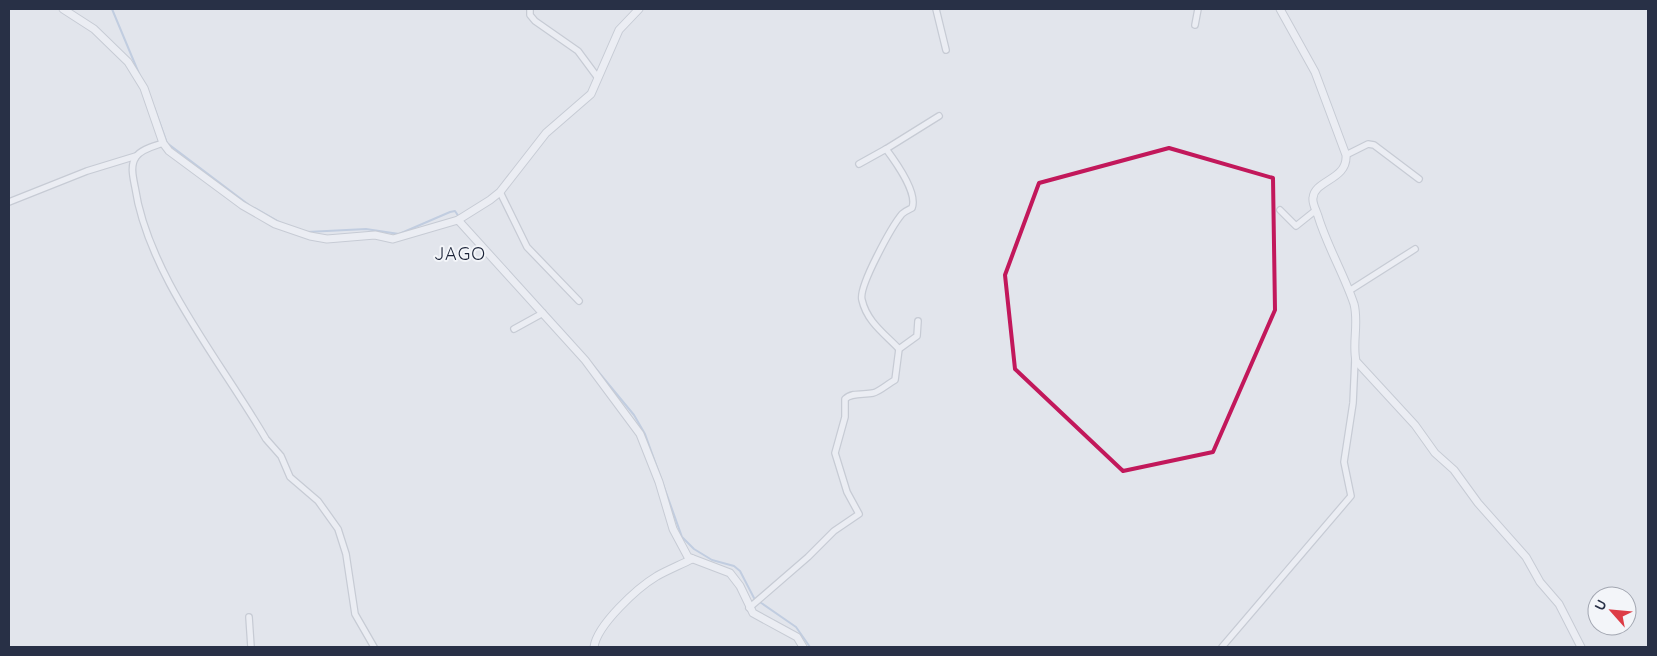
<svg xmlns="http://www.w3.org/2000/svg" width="1657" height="656" font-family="Quicksand,sans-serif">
  <rect width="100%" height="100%" fill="#e2e5ec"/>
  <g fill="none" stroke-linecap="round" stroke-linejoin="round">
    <g stroke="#9aafd0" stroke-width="2">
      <path d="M112,9L140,76"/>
      <path d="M154,107L167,143L249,205"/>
      <path d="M255,208L281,223"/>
      <path d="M307,232L366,229L399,234L450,212L455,211L459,217"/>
      <path d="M504,266L573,342"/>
      <path d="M591,363L634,415L645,434L682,537L694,549L712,560L734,566L740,571L754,598L796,627L810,647"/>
    </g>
    <defs>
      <g id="minor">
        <path d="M530,9V15L535,21L578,51L598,78"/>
        <path d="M936,9L946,50"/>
        <path d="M1195,25L1198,9"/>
        <path d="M163,143C155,146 141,149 136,157C130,165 133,177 135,187C148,275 222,363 266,439L281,456L290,477L318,501L338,529L346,554L355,614L374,647"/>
        <path d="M886,149L939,116"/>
        <path d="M1346,155L1368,144L1374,145L1419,179"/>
        <path d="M859,164L886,149C895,161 918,193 912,208C908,210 905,211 902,214C892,226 858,287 862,300C867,322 885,334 899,349"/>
        <path d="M500,192L527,247L579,301"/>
        <path d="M9,202L87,171L136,156"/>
        <path d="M1280,210L1296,226L1316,210"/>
        <path d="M1349,291L1415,249"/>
        <path d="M514,329L543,313"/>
        <path d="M749,608L808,557L834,531L859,514L847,492L835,453L845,417V399C852,392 864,395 873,393C879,392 889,383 895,380L899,349L917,336L918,321"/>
        <path d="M249,617L251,647"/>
        <path d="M1222,647L1351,496L1344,462L1353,403L1355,359"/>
      </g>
      <g id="tertiary">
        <path d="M63,9L94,29L128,62L144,88L163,143L169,151L242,205L275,224L310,236L327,239L375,235L393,239L458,220L585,360L640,434L659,482L673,529L688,557L730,573L740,586L753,613L797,637L803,647"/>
        <path d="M1280,9L1315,72L1346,155C1348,180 1314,180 1313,198C1312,203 1316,210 1318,216C1327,246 1344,274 1354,304C1359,323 1352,343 1356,361L1415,425L1435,453L1454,470L1478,503L1526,557L1540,582L1559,604L1581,647"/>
        <path d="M458,220L490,200L500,192L546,133L591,94L619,30L639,9"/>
        <path d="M594,647C597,625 637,588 657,576C668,570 680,565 692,559"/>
      </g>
    </defs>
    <use href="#minor" stroke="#a6abb7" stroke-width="8"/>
    <use href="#tertiary" stroke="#a6abb7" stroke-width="9"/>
    <use href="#minor" stroke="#f6f7fa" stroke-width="5.5"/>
    <use href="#tertiary" stroke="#f6f7fa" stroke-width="7"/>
  </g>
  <path d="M0 0H1657V656H0ZM1169,148L1273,178L1275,310L1213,452L1123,471L1015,369L1005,275L1039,183Z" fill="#e2e5ec" fill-opacity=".55" fill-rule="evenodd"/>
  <path fill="none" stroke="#c2185b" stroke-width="4" stroke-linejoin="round" d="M1169,148L1273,178L1275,310L1213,452L1123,471L1015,369L1005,275L1039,183Z"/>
  <g text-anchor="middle" stroke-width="4" stroke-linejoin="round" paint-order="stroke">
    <g font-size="18" letter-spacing="1" fill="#1a2237" stroke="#f3f5f9">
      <text x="460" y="260">JAGO</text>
    </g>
  </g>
  <rect width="1657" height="656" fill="none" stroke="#283046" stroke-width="20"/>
  <g transform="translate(1612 611) rotate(297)"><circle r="24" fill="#f3f5f9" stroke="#a2a6b1"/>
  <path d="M0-4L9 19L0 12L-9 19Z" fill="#dd3c46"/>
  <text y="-8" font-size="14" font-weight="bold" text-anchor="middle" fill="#283046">U</text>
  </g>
</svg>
